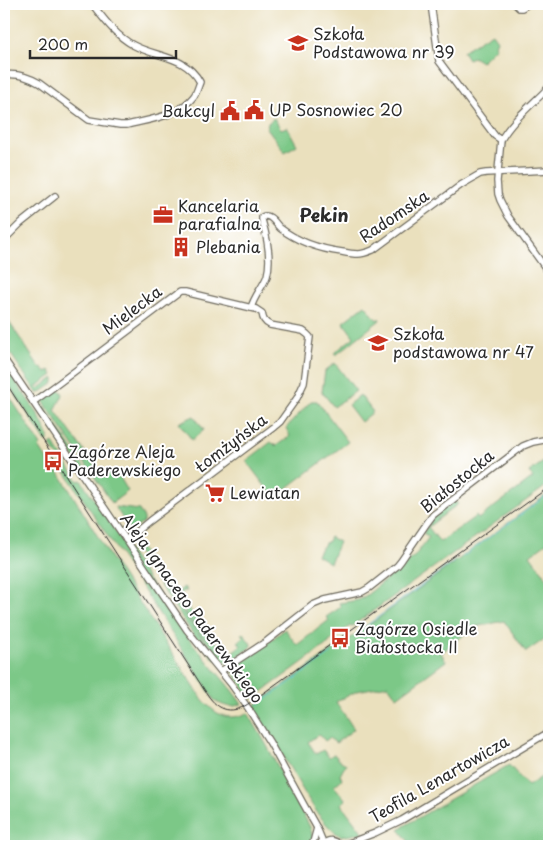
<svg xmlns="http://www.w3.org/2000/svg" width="553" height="850" font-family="'Playpen Sans',sans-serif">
  <rect width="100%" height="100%" fill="#fff"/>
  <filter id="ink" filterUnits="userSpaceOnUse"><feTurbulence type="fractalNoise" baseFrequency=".02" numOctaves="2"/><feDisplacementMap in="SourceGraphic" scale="10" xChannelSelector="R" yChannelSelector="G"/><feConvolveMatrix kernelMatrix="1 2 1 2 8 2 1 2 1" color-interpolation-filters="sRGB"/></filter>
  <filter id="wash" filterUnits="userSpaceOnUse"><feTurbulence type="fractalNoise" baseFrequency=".0096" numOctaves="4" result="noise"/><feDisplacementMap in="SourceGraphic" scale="20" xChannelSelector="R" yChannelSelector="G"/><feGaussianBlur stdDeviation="1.12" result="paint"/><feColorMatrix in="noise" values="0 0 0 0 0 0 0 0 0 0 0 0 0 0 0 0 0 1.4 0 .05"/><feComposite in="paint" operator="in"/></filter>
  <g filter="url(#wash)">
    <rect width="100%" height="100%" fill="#eae0bd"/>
    <g fill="#7bc887" stroke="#537a59">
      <path d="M492,33L497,40L495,45L496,47L481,62L473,57L468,59L463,51Z"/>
      <path d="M274,118L281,129L287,127L297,145L285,152L267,128L268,123Z"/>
      <path d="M365,305L377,320L379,318L380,320L336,355L334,353L354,337L343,322Z"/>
      <path d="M4,322L6,325L9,322L40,368L42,367L46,373L50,370L53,375L36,387L38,389L54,378V383L38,394L4,344Z"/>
      <path d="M335,363L356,391L334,407L322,392L325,371Z"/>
      <path d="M4,365L38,414L49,437L47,438L49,440L46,442L4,377Z"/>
      <path d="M4,388L41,445L39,447L56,473L58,471L109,555L200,696C214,713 225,723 248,713L266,744L310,827L313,838L309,846H4Z"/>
      <path d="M57,388L59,389L63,394L62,397L55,410L99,472L118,474L128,491L112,503L41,398Z"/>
      <path d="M360,395L373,412L361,422L348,405Z"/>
      <path d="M40,401L87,471L85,473L40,408L39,403Z"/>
      <path d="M311,401H317L348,442L274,498L246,461L271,442L276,446L290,436L286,428Z"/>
      <path d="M194,416L204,430L192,440L179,423Z"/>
      <path d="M53,443L78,481L81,480L185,634L230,688L242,704C231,708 225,707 215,701L147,595L63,469L65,467L50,445Z"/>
      <path d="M549,458V484L351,627L350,626L329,642V643L251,700L231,668L253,654L285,629L297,645L329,620L326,617L341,607L339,603L359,600L368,594L414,557L429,537L423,533L433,517L453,502H456L458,504L428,527L440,542L476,516L478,519L533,478L529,472Z"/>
      <path d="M549,493V541L530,555L549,581V636L526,652L504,621L474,627L441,653L446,661L397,697L388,685L357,691L336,702L354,729L336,743L329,738L325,741L319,734L308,742L316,754L323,750L329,757L334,754L339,760L346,764L340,775L342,779L334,786L346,800L341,804L363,833L346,836L345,835L341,836C321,827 299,782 287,763C276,744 264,726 251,708L380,617Z"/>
      <path d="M115,507L139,510L144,518V522L131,531Z"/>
      <path d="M330,537L339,542L330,563L317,555L321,548H322L326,542L327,543Z"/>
      <path d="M136,545H138L194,628L218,657L215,660L193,634L134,547Z"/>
      <path d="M184,587L187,591H184L179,596L223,651L227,649L231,653L241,645L238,642L244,637L241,634L244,633L246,635L245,636L251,644L250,648L227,664L196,629L174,595Z"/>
      <path d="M509,765L528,786L549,772V846H412L399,829Z"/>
    </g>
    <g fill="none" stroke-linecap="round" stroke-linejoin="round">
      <g stroke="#5dc3da" stroke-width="1">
        <path d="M462,557L549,494"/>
        <path d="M359,631L456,560"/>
        <path d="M259,704L332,653"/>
      </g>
    </g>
  </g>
  <g filter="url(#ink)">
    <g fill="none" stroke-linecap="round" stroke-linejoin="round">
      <defs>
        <g id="minor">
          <path d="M431,4L439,61L495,136L501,140"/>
          <path d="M515,4L519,8H522L528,4"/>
          <path d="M4,75C17,73 27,76 39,83L89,120L120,125H127C150,119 178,117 194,96C197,92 198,87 200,82C185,55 157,58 133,45C115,35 104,19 92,4"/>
          <path d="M549,87C534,103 511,121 501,140L497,181L498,194L500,200L508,216L549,273"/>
          <path d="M4,240L21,223L55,196"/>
          <path d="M251,308C254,296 263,287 267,276C272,258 267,237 262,220V217C270,213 275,223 280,228C298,242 320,249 342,252C347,253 353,254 358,254C363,254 368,252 373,250L461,185L480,174L486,173L549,170"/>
          <path d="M4,359L187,630L231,684L248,708L270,743L304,805L317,828L322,840V845"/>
          <path d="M33,402L59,383L180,292H185L256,309L262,313C263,319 264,322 270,325L303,331L307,334L310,337L304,383L297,398L280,422L274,427L149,521L126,540"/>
          <path d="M221,671L267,641L313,605L325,600L362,592L369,588L397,566L401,561L427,523L433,515L523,446L533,442L549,439"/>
          <path d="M312,846L317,828"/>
          <path d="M322,846C325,841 330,839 336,842L339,846"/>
          <path d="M341,846L375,833L402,820L549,732"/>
        </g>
      </defs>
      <use href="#minor" stroke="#6e6a5e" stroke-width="8"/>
      <use href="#minor" stroke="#fff" stroke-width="5.5"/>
      <path stroke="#2b2b2b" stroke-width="1" d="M4,380L207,694C219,712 233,715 251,702L549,487"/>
    </g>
  </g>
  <defs>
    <symbol id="school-bare" viewBox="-9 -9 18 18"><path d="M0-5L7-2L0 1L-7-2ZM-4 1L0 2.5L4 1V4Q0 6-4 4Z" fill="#c8321e" stroke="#fff" stroke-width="2.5" paint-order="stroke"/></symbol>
    <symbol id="civic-bare" viewBox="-9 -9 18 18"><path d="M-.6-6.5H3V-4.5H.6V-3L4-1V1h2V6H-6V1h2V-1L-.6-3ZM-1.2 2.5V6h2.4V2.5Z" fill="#c8321e" stroke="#fff" stroke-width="2.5" paint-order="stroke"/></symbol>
    <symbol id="office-bare" viewBox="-9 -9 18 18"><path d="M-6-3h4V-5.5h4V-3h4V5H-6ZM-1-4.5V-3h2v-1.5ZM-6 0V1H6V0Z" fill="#c8321e" stroke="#fff" stroke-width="2.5" paint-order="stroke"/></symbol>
    <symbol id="building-bare" viewBox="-9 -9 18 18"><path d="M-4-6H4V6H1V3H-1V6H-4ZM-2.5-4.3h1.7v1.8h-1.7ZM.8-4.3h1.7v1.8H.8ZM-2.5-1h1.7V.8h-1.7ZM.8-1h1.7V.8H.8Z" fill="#c8321e" stroke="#fff" stroke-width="2.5" paint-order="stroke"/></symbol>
    <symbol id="bus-bare" viewBox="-9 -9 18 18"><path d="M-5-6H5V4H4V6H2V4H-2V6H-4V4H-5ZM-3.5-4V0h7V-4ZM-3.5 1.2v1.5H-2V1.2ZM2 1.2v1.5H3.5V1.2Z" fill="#c8321e" stroke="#fff" stroke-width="2.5" paint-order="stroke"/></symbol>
    <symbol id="supermarket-bare" viewBox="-9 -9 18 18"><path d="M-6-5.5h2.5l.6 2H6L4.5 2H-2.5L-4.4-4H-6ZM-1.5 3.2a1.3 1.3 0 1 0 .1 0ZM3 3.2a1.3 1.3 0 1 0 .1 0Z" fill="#c8321e" stroke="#fff" stroke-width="2.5" paint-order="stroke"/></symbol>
  </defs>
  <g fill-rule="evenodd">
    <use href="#school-bare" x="284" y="29" width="28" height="28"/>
    <use href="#civic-bare" x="240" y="96" width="28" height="28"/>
    <use href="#civic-bare" x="216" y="97" width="28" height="28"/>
    <use href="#office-bare" x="149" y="201" width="28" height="28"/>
    <use href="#building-bare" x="167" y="233" width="28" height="28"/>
    <use href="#school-bare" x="364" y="329" width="28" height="28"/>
    <use href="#bus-bare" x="39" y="447" width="28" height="28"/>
    <use href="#supermarket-bare" x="201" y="479" width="28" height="28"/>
    <use href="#bus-bare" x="326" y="624" width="28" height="28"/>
  </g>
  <g text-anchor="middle" stroke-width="4" stroke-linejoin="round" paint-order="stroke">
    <g font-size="16" fill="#2b2b2b" stroke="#fff" text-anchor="start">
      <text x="313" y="40">Szkoła<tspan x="313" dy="18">Podstawowa nr 39</tspan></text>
      <text x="269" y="116">UP Sosnowiec 20</text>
      <text x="215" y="117" text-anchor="end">Bakcyl</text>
      <text x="178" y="212">Kancelaria<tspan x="178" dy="18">parafialna</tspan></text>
      <text x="196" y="253">Plebania</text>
      <text x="393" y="340">Szkoła<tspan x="393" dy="18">podstawowa nr 47</tspan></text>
      <text x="68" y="458">Zagórze Aleja<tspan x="68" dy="18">Paderewskiego</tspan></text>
      <text x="230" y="499">Lewiatan</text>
      <text x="355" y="635">Zagórze Osiedle<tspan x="355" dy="18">Białostocka II</tspan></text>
    </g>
    <g font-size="16" fill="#2b2b2b" stroke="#fff">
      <text transform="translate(394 216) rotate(-34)" y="6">Radomska</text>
      <text transform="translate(132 310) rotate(-37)" y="6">Mielecka</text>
      <text transform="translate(231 443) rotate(-37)" y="6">Łomżyńska</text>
      <text transform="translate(457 481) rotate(-39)" y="6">Białostocka</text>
      <text transform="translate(192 608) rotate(54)" y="6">Aleja Ignacego Paderewskiego</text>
      <text transform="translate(439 779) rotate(-30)" y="6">Teofila Lenartowicza</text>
    </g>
    <g font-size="18" font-weight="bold" fill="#2b2b2b" stroke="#fff">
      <text x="324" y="222">Pekin</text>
    </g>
  </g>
  <rect width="553" height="850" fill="none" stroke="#fff" stroke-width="20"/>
  <path d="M30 50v8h146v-8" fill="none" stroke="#2b2b2b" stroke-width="2.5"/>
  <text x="38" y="50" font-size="15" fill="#2b2b2b" stroke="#ffffff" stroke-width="4" paint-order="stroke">200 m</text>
</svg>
